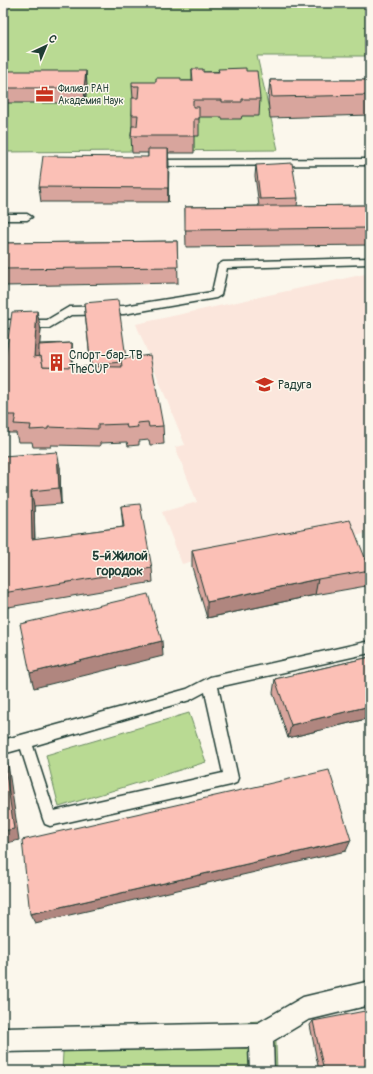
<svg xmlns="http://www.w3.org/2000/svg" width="373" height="1074" font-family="Pangolin,sans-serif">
  <rect width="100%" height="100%" fill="#fbf7ec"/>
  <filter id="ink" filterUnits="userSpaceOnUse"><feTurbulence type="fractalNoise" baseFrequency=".025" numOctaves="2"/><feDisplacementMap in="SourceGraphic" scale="8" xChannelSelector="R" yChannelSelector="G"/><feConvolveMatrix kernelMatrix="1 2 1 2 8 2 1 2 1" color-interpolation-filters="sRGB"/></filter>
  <g filter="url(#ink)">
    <path fill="#fbe6dc" d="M370,273V532L356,536L348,520L182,564L162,512L197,502L175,447L185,445L136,324Z"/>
    <g fill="#b9da93" stroke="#6c8c64">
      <path d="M3,3H370V56H257L278,150L3,152Z"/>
      <path d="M189,713L206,762L59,807L46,755Z"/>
      <path d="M275,1020L277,1071H62L64,1034Z"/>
    </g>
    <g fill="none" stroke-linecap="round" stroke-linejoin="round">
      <defs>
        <g id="service">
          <path d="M370,159V165L153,166L149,163L153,160Z"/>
          <path d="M3,214H27L32,217L27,220H3Z"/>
          <path d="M370,258V264L227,268L221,295L216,298L124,314L71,315L49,328H3V320H47L69,307L124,306L212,292L218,265L223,262Z"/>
          <path d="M370,641V653L218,687L238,778L236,783L231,785L50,826L45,824L43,819L21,749L3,754V740L187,689L210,677ZM205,692L223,773L54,811L33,746L190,700Z"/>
        </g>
        <path id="pedestrian" d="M370,981V1005L308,1020L273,1041L274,1071H250L249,1047L3,1052V1028L258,1023L303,997Z"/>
      </defs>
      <use href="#service" stroke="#1f3d34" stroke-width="3"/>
      <use href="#pedestrian" stroke="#1f3d34" stroke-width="3"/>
      <use href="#service" fill="#fbf7ec" fill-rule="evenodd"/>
      <use href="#pedestrian" fill="#fbf7ec" fill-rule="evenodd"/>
    </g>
    <g fill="#d8a59d" stroke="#1f3d34">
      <path d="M192,69L203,72L246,71L260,99L259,116H242L241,119H222V117H199V136H194V153H168V202H41L39,187L148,157V153H132L131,136L132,126V115L133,98L132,86L181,81H192Z"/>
      <path d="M3,71L87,85L85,103H3Z"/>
      <path d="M270,80H370V115L270,118L268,100Z"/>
      <path d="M256,165L298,198L297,206L370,205V245L186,247L185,207L259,206L255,176Z"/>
      <path d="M177,241L178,283L3,286V243Z"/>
      <path d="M84,303L126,358L163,426L164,444L150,445L149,440L139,441V445L128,446L127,442L100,443V446L51,445V447H33L32,442H18L16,433H8L4,417H3V373L41,330L39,344L72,343V367H91Z"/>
      <path d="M3,456L60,467L61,504L34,506L35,539L123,527L121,506L152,568L153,582L3,608Z"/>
      <path d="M192,550L370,569V571L366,586L315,595L207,618L192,567Z"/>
      <path d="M370,657V718L288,738L273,693L275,679Z"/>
      <path d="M313,1021L370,1071H319L310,1025Z"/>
    </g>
    <g fill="#b0867f" stroke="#1f3d34">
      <path d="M86,71L87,85L85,103L84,88Z"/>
      <path d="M168,149L169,164L168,202Z"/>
      <path d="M37,311L41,330L37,376L34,357Z"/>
      <path d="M72,343V373L71,367Z"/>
      <path d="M57,452L60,467L61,504L59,488Z"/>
      <path d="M31,491L34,506L35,554L32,539Z"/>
      <path d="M318,579L315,595L207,618V602Z"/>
      <path d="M162,641L163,656L34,688L30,673Z"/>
      <path d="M370,706V718L288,738L291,725Z"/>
      <path d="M3,752L8,764L19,840L3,844Z"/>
      <path d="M351,840L346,851L35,923L30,914Z"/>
    </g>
    <g fill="#fbc0b6" stroke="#1f3d34">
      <path d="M246,68V71H257L260,99H242V102H222V100H193V107H199V119H194V136H131L132,126H137L138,115H132V98H138L139,86H132V82H156V78H181V81H193L192,69H203V72H219L218,69Z"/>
      <path d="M3,71H86L84,88H3Z"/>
      <path d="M270,80H370V95L272,97Z"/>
      <path d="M148,149H168V188L39,187L43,156L148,157Z"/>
      <path d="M292,163L298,198L260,199L256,165Z"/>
      <path d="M370,205V228L185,230V207Z"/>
      <path d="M177,241L178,267L3,269V243Z"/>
      <path d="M118,300L126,358L121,359V362L91,365L84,303Z"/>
      <path d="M37,311L34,357L41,356L43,366L122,367L121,359L150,355L163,426L149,427L148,422L137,423L138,427L127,428L126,424L98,425V429L48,427V429L30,430L31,425L14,424L16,415H4L7,400L3,399V373L12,312Z"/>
      <path d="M72,343L71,367L43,366L41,356L39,357V345Z"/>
      <path d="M57,452L59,488L31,491L32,539L124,527L121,506L140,504L152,568L3,593V456Z"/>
      <path d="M350,520L370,570L318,579L207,602L192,550Z"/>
      <path d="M148,594L162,641L30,673L20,624Z"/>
      <path d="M370,657V706L291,725L275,679Z"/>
      <path d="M3,752L14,829L3,831Z"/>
      <path d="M329,770L351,840L30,914L22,840Z"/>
      <path d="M370,1010V1071H324L313,1021Z"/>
    </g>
  </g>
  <defs>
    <symbol id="office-bare" viewBox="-9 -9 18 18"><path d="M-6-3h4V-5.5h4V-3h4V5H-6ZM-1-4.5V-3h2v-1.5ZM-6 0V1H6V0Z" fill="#c8321e" stroke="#fbf7ec" stroke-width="2.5" paint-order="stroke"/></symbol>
    <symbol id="building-bare" viewBox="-9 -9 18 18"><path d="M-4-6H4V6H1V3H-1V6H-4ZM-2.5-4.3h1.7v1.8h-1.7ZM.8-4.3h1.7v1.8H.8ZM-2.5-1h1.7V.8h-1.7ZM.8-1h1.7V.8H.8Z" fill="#c8321e" stroke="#fbf7ec" stroke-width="2.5" paint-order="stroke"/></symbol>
    <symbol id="school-bare" viewBox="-9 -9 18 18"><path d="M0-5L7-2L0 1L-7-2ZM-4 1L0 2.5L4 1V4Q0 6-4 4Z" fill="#c8321e" stroke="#fbf7ec" stroke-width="2.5" paint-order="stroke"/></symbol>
  </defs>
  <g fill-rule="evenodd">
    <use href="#office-bare" x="32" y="82" width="25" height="25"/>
    <use href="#building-bare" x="44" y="350" width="25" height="25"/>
    <use href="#school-bare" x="252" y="372" width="25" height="25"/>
  </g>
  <g text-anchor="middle" stroke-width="3" stroke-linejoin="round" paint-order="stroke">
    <g font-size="10" fill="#1f3d34" stroke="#fbf7ec" text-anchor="start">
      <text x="58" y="92">Филиал РАН<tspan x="58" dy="12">Академия Наук</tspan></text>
    </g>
    <g font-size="12" fill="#1f3d34" stroke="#fbf7ec" text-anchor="start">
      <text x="69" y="359">Спорт-бар-ТВ<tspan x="69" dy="14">TheCUP</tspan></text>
      <text x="278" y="389">Радуга</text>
    </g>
    <g font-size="13" font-weight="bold" fill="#1f3d34" stroke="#fbf7ec">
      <text x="120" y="560">5-й Жилой<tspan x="120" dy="15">городок</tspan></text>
    </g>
  </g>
  <rect width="373" height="1074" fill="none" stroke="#fbf7ec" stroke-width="16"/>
  <rect x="8" y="8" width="357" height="1058" fill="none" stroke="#1f3d34" stroke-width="1.5" filter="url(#ink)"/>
  <g transform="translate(46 46) rotate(44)" stroke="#fbf7ec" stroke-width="3" paint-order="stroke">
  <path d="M0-3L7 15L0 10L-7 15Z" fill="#1f3d34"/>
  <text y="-6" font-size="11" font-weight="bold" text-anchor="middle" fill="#1f3d34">С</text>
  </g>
</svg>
